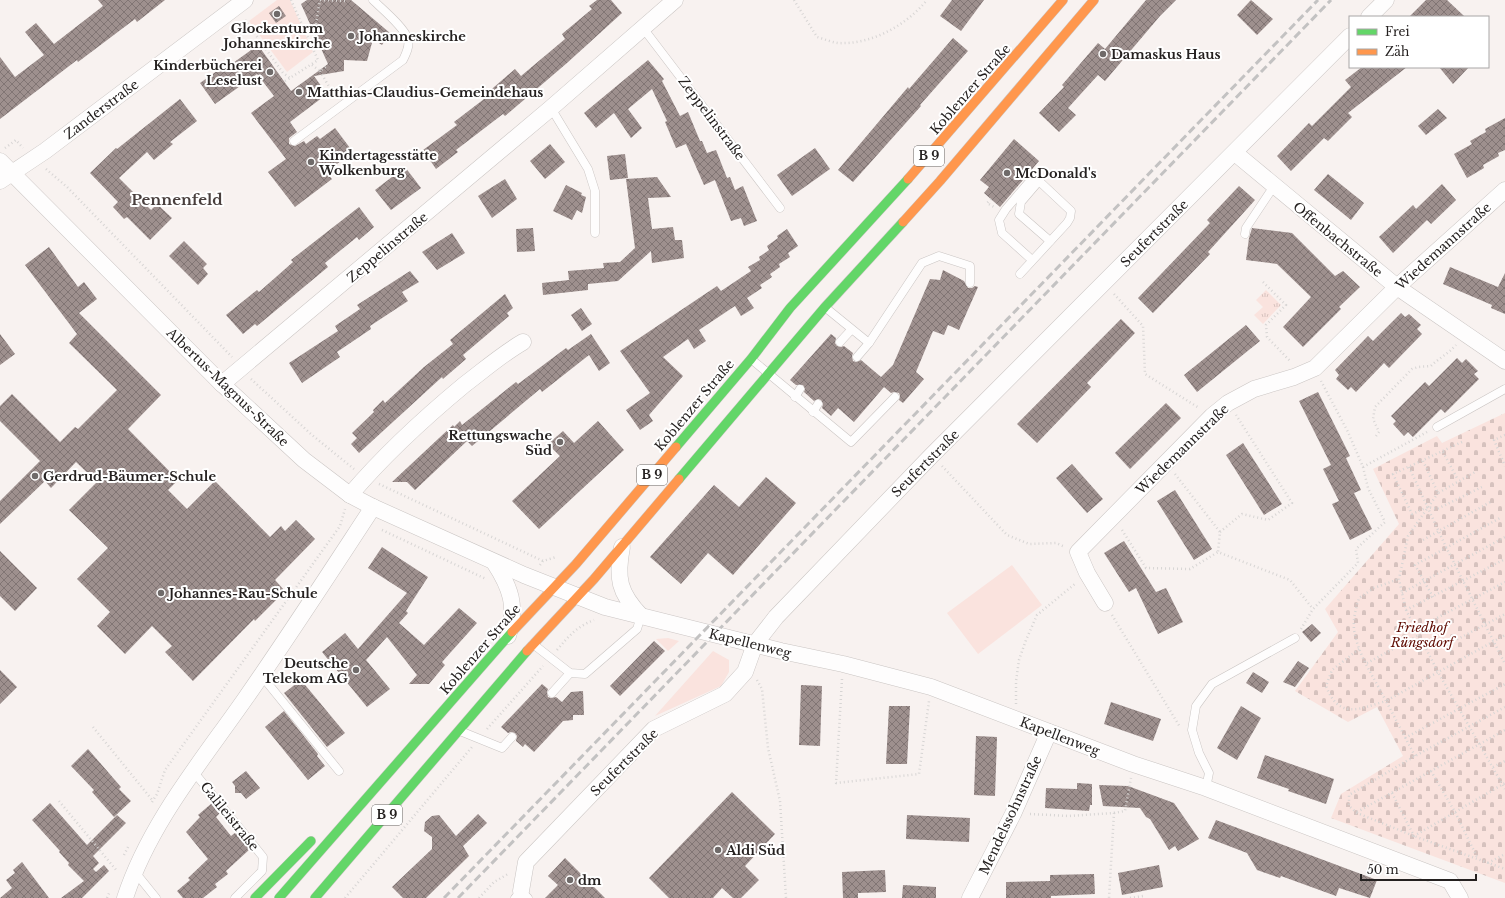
<svg xmlns="http://www.w3.org/2000/svg" width="1505" height="898" font-family="'Libre Baskerville',serif">
  <defs>
    <pattern id="cemetery-stones" width="16" height="16" patternUnits="userSpaceOnUse"><rect width="16" height="16" fill="#fae3de"/><path d="M2 7V4a2 2 0 0 1 4 0v3zM10 15v-3a2 2 0 0 1 4 0v3z" fill="#d6c2be"/></pattern>
    <pattern id="park-tufts" width="24" height="20" patternUnits="userSpaceOnUse"><rect width="24" height="20" fill="#fae3de"/><path d="M3 7l-1-3M5 7V3M7 7l1-3M15 17l-1-3M17 17v-4M19 17l1-3" fill="none" stroke="#d6c2be"/></pattern>
    <pattern id="building-cross-hatch" width="8" height="8" patternUnits="userSpaceOnUse"><rect width="8" height="8" fill="#9e908e"/><path d="M0 0l8 8M0 8l8-8" fill="none" stroke="#817574"/></pattern>
  </defs>
  <rect width="100%" height="100%" fill="#f8f2f0"/>
  <g fill="#fae3de">
    <path d="M277,0H290L313,52L287,72L249,21Z"/>
    <path d="M1012,565L1042,605L978,654L947,613Z"/>
    <path d="M668,638L679,641L668,651L656,639Z"/>
    <path d="M713,651L729,660V672L721,686L655,716Z"/>
  </g>
  <path fill="url(#cemetery-stones)" d="M1505,413V883L1331,818L1341,794L1403,756L1377,707L1348,722L1295,691L1338,632L1325,609L1399,524L1373,469L1437,436L1442,443Z"/>
  <path fill="url(#park-tufts)" d="M1266,290L1281,305L1263,324L1254,315L1263,307L1256,300Z"/>
  <g fill="url(#building-cross-hatch)">
    <path d="M98,0H165L137,22L135,19L78,62L77,60L0,119V57L15,77L44,55L25,32L36,23L54,44L103,6Z"/>
    <path d="M307,0H351L390,33L382,45L373,39L367,61L344,60V71L314,76L327,94L290,122L297,132L289,138V144L295,146L304,141L306,144L317,136L320,139L335,128L353,152L326,172L332,179L295,207L268,172L286,159L251,113L274,96L257,74L215,104L200,83L231,61L233,63L258,45L291,91L328,64L301,4Z"/>
    <path d="M597,0H611L622,13L567,63L505,116L503,114L456,150L458,152L436,169L423,150L457,125L454,122L488,96L486,94L515,69L521,76L565,39L562,34L592,9L589,6Z"/>
    <path d="M952,0H984L961,31L940,16Z"/>
    <path d="M1146,0H1176L1160,16L1105,81L1098,75L1068,108L1076,115L1059,132L1039,113L1064,87L1062,85L1098,43L1105,49Z"/>
    <path d="M1251,0L1273,19L1257,35L1237,15Z"/>
    <path d="M1426,0H1447L1465,17H1409Z"/>
    <path d="M279,6L286,16L276,23L269,13Z"/>
    <path d="M953,38L968,51L920,105L921,106L853,182L838,170L908,87L909,89Z"/>
    <path d="M648,60L664,79L662,81L680,116L688,112L700,141H702L707,153L716,150L727,178L730,177L735,190L743,186L757,221L744,226L741,218L731,221L715,180L704,185L686,144L676,148L665,122L667,121L652,89L628,109L642,128L631,138L614,113L596,128L584,113Z"/>
    <path d="M1362,67H1407L1348,113L1352,117L1328,141L1324,138L1291,171L1277,156L1309,123L1312,126L1351,87L1345,80Z"/>
    <path d="M1439,67H1469L1453,84Z"/>
    <path d="M180,99L197,121L170,142L173,144L154,160L147,152L119,178L151,210L157,204L172,218L150,240L127,217L124,219L113,207L118,202L90,173L116,148L117,149Z"/>
    <path d="M1438,109L1447,118L1426,135L1418,126Z"/>
    <path d="M1505,118V150L1498,153L1499,156L1483,165L1484,168L1467,178L1454,154L1472,144L1470,141L1486,132L1485,129Z"/>
    <path d="M1014,139L1039,161L1000,207L984,193L989,187L980,180Z"/>
    <path d="M550,144L565,162L545,179L530,161Z"/>
    <path d="M815,148L830,169L792,196L777,175Z"/>
    <path d="M625,154L628,178L610,180L607,156Z"/>
    <path d="M405,167L421,188L391,210L375,190Z"/>
    <path d="M1328,174L1364,203L1351,220L1314,190Z"/>
    <path d="M657,177L671,197L648,198L652,229L673,227L675,240H682L684,258L652,263L651,251L618,281L588,284V290L543,295L542,283L569,280L568,271L604,268L603,263L620,262L635,248L626,179Z"/>
    <path d="M505,179L517,199L492,218L478,196Z"/>
    <path d="M1442,184L1456,200L1431,224L1427,220L1393,253L1379,237L1413,205L1416,209Z"/>
    <path d="M566,185L582,193L581,195L586,197L582,213L577,210L572,220L553,211Z"/>
    <path d="M1239,186L1255,200L1208,252L1210,254L1153,313L1138,298L1210,223L1207,220Z"/>
    <path d="M359,207L374,227L359,240L357,237L325,263L328,267L257,326L255,324L243,334L226,315L257,290L259,292L293,262L291,260Z"/>
    <path d="M533,228L535,251L517,252L516,229Z"/>
    <path d="M1252,228L1292,233L1335,276L1343,271L1360,287L1339,307L1341,309L1303,347L1283,327L1311,297L1277,264L1246,260L1249,238Z"/>
    <path d="M787,229L798,246L788,253L790,257L779,264L780,267L770,274L772,277L760,285L762,288L747,298L754,308L741,316L735,306L699,330L706,341L694,349L688,339L663,357L683,376L649,415L653,421L640,430L626,410L650,393L620,351L717,286L721,291L751,271L748,267L760,260L759,257L769,250L767,246L778,238L777,236Z"/>
    <path d="M452,233L465,253L437,270L422,252Z"/>
    <path d="M184,241L207,264L203,268L208,274L198,285L169,256Z"/>
    <path d="M49,247L78,287L84,282L97,299L79,313L161,395L128,429L178,480L168,490L187,509L215,481L270,537L281,526L285,531L296,520L315,539L275,580L285,591L255,621L254,619L193,681L165,652L172,646L152,626L125,654L97,626L110,612L77,579L108,548L69,510L97,482L76,462L51,488L45,481L0,524V501L40,461L0,421V406L12,394L60,442L75,427L78,429L117,390L69,343L77,334L25,265Z"/>
    <path d="M1450,267L1498,287L1505,273V314L1491,308L1492,305L1443,284Z"/>
    <path d="M943,270L964,281L968,288H972L975,286L978,287L959,330L948,325L944,335L933,331L916,372L924,379L903,403L899,400L900,396L899,393L894,392L891,393L884,387L854,422L838,408L831,416L822,408L823,404L821,400L818,399L814,401L804,392L805,389L803,385H796L790,380L831,334L836,338L835,343L837,346L841,347L844,346L853,353L852,356L853,361L856,362L861,360L881,377L893,365L930,279L940,280Z"/>
    <path d="M410,271L419,282L402,292L408,301L370,326L371,329L337,352L340,357L302,383L289,363L338,331L335,326L360,309L357,305Z"/>
    <path d="M505,294L513,308L507,313L509,316L463,355L466,359L443,379L442,377L359,453L351,444L357,438L352,433L374,412L373,410L383,400L385,403L424,367L453,344L450,340Z"/>
    <path d="M581,308L592,324L582,331L571,315Z"/>
    <path d="M1401,313L1405,317L1409,314L1421,325L1417,329L1422,334L1389,368L1384,363L1356,392L1351,387L1348,390L1336,379L1339,375L1335,370L1368,336L1373,341Z"/>
    <path d="M1121,319L1135,333L1087,383L1091,387L1037,443L1017,424Z"/>
    <path d="M1246,325L1260,341L1197,392L1184,375Z"/>
    <path d="M0,334L15,354L0,365Z"/>
    <path d="M591,334L610,363L599,371L589,355L542,392L540,389L472,446L467,441L415,490L407,482H392L453,425L454,427L460,421L462,425L516,382L518,384L566,348L568,350Z"/>
    <path d="M1457,358L1462,363L1466,359L1478,371L1474,374L1479,379L1445,413L1441,409L1413,437L1408,432L1404,436L1393,424L1396,421L1391,416L1425,382L1429,386Z"/>
    <path d="M1318,392L1350,456L1346,458L1361,490L1354,493L1372,529L1350,540L1332,504L1339,501L1323,469L1331,465L1299,401Z"/>
    <path d="M1166,403L1181,418L1130,469L1115,453Z"/>
    <path d="M598,421L624,450L539,529L512,501L560,456L548,444L563,431L574,443Z"/>
    <path d="M1243,443L1282,504L1264,515L1226,455Z"/>
    <path d="M1072,464L1103,499L1087,513L1056,478Z"/>
    <path d="M766,477L796,503L733,575L708,553L681,584L650,557L714,485L739,507Z"/>
    <path d="M1175,490L1212,549L1194,560L1157,501Z"/>
    <path d="M1124,541L1156,592L1166,588L1183,622L1158,634L1136,588L1129,592L1104,553Z"/>
    <path d="M382,547L428,577L406,611L408,613L399,623L424,645L459,608L477,623L442,662L445,665L429,684H409L417,675L387,637L366,660L390,689L367,707L322,652L345,633L358,649L407,593L368,568Z"/>
    <path d="M0,551L37,588L15,611L0,596Z"/>
    <path d="M1312,624L1321,633L1311,642L1302,632Z"/>
    <path d="M654,641L665,651L620,696L610,686Z"/>
    <path d="M1298,661L1309,668L1295,687L1283,682Z"/>
    <path d="M0,670L17,687L0,704Z"/>
    <path d="M1253,672L1269,682L1262,693L1246,683Z"/>
    <path d="M301,680L345,733L327,747L284,693Z"/>
    <path d="M542,684L548,689L547,692L548,697L551,698L556,697L562,702L571,692L583,691L584,715H573V720L563,721L534,752L525,744L523,747L516,741L517,736L515,733L511,732L508,733L501,727Z"/>
    <path d="M801,685L822,686L820,746L799,745Z"/>
    <path d="M1111,702L1161,719L1153,741L1104,724Z"/>
    <path d="M889,706H910L907,764H886Z"/>
    <path d="M1241,706L1261,718L1237,760L1217,748Z"/>
    <path d="M284,711L318,754L317,756L325,766L308,780L265,727Z"/>
    <path d="M976,736L997,737L995,796L974,795Z"/>
    <path d="M88,749L121,787L119,789L131,801L114,817L92,792L94,790L71,766Z"/>
    <path d="M1265,755L1334,779L1326,804L1288,791L1289,789L1257,778Z"/>
    <path d="M246,771L260,788L246,799L241,793H235V786L232,782Z"/>
    <path d="M1077,783L1092,784V805H1090L1089,811L1045,808L1046,788L1077,789Z"/>
    <path d="M1099,785L1128,786L1174,803L1199,839L1178,851L1175,846L1169,850L1150,819L1146,817L1140,808L1103,806Z"/>
    <path d="M732,792L775,834L745,866L759,880L741,898H733L722,888L713,898H669L649,878Z"/>
    <path d="M50,803L87,845L117,815L126,823L93,856L99,863L93,869L96,872L104,865L109,871L82,898H61L84,881L68,865L69,863L59,852L60,851L32,820Z"/>
    <path d="M212,803L220,813L216,817L231,836L236,832L250,849L226,871L228,874L215,884L217,887L203,898H183L177,891L190,880L188,878L208,859L186,832L200,817L198,815Z"/>
    <path d="M478,814L487,823L463,846L469,856L426,898H403L392,887L432,849V837L424,831L425,822L432,816L439,815L456,836Z"/>
    <path d="M907,815L970,818L969,842L906,839Z"/>
    <path d="M1216,820L1377,880L1370,898L1339,888L1336,896L1281,876L1280,878L1257,870L1247,853L1208,838Z"/>
    <path d="M565,858L605,898H545L558,885L548,876Z"/>
    <path d="M22,862L49,898H0L12,888L6,880L15,873L13,870Z"/>
    <path d="M1159,865L1163,887L1122,895L1118,873Z"/>
    <path d="M885,870L886,892L858,893V898H843L842,872Z"/>
    <path d="M1094,874L1095,894L1051,896V898H1006V882L1050,881V875Z"/>
    <path d="M903,885L936,887V898H902Z"/>
  </g>
  <g fill="none" stroke-linecap="round" stroke-linejoin="round">
    <defs>
      <g id="lane">
        <path d="M643,28L780,208"/>
        <path d="M551,108L588,169L595,191V233"/>
        <path d="M294,141L403,60C406,54 410,46 408,39C404,27 382,9 373,0"/>
        <path d="M1039,181L1021,202L1019,214L1050,241"/>
        <path d="M1245,234L1246,228L1274,186"/>
        <path d="M1020,274L1067,223L1070,218L1071,211L1039,181L1035,180L1030,181L1006,209L999,220L1002,233L1032,260"/>
        <path d="M826,308L869,343"/>
        <path d="M840,342L851,330"/>
        <path d="M857,357L869,343L922,263L939,256L970,266V283"/>
        <path d="M751,359L851,442L895,397"/>
        <path d="M795,397L800,389"/>
        <path d="M813,412L818,404"/>
        <path d="M1437,427L1505,389"/>
        <path d="M533,644L570,673L585,674L637,629L641,616"/>
        <path d="M261,675L339,771"/>
        <path d="M552,693L570,673"/>
        <path d="M460,731L502,748L512,737"/>
        <path d="M193,771L263,857L262,871L235,898"/>
        <path d="M1206,788L1209,773L1199,753L1192,730L1196,706L1212,684L1295,638"/>
        <path d="M135,872L156,898"/>
        <path d="M515,898L521,891L528,898"/>
      </g>
      <g id="street">
        <path d="M1369,17L1386,0"/>
        <path d="M1235,153L1397,287L1505,361"/>
        <path d="M0,161L222,384L304,460L350,495L373,507L524,575L605,607L781,651L843,664L931,687L1133,764L1206,788L1450,881L1460,898"/>
        <path d="M0,181L45,151L245,0"/>
        <path d="M222,384L551,108L675,0"/>
        <path d="M350,495C384,455 423,419 464,385C484,370 502,354 523,342"/>
        <path d="M622,547C616,578 619,593 641,616"/>
        <path d="M494,562C511,588 517,606 508,636"/>
        <path d="M1105,603L1087,573L1078,552L1212,416L1228,403L1254,389L1294,377L1315,368L1397,287L1505,190"/>
        <path d="M521,891L526,862L654,729L725,694L745,672L755,644L776,617L932,455L1350,36"/>
        <path d="M125,898C149,824 201,762 245,699C289,636 331,571 373,507"/>
        <path d="M970,898L1013,814L1049,732"/>
      </g>
      <g id="fast">
        <path d="M676,447L751,359L790,308L908,179"/>
        <path d="M679,479L825,307L903,222"/>
        <path d="M255,898L311,841"/>
        <path d="M279,898L512,632"/>
        <path d="M315,898L527,651"/>
      </g>
      <g id="slow">
        <path d="M908,179L1063,0"/>
        <path d="M903,222L940,181L1094,0"/>
        <path d="M512,632L576,564L676,447"/>
        <path d="M527,651L594,579L679,479"/>
      </g>
    </defs>
    <use href="#lane" stroke="#cac5c3" stroke-width="9"/>
    <use href="#street" stroke="#cac5c3" stroke-width="17"/>
    <use href="#fast" stroke="#cac5c3" stroke-width="10"/>
    <use href="#slow" stroke="#cac5c3" stroke-width="10"/>
    <g stroke="#d7d5d4" stroke-width="2.5" stroke-dasharray="1 3" stroke-linecap="butt">
      <path d="M320,0L346,1"/>
      <path d="M794,0L817,37C824,39 831,42 838,43C871,45 907,25 927,0"/>
      <path d="M245,20L283,73L290,78L318,60L291,0"/>
      <path d="M316,24L320,0"/>
      <path d="M312,65L320,71L328,65"/>
      <path d="M320,71L335,97"/>
      <path d="M285,81L290,78"/>
      <path d="M5,148L16,140L23,148"/>
      <path d="M46,169L67,187L232,357"/>
      <path d="M991,199L987,203L994,207"/>
      <path d="M1263,282L1286,305L1266,325L1267,337L1291,362"/>
      <path d="M1114,294L1143,326L1145,374L1199,408"/>
      <path d="M251,379L312,435L354,469"/>
      <path d="M1505,435L1494,440L1505,466"/>
      <path d="M1376,436L1379,432L1373,419L1375,407L1412,369L1418,367L1431,366C1439,358 1448,354 1456,345"/>
      <path d="M1462,442L1393,474L1412,514L1428,507L1437,509L1484,486"/>
      <path d="M1443,452L1458,480"/>
      <path d="M1423,461L1438,493L1477,471"/>
      <path d="M942,466L1007,535L1029,544L1056,543L1065,547"/>
      <path d="M1363,467L1427,432"/>
      <path d="M1409,467L1446,547L1505,664"/>
      <path d="M1175,474L1220,532L1218,552L1290,580L1313,609"/>
      <path d="M379,484L543,561"/>
      <path d="M1438,493L1408,536L1399,579L1402,593L1406,610L1438,672L1505,789"/>
      <path d="M382,530L486,579"/>
      <path d="M1122,530L1146,568L1190,569L1218,552"/>
      <path d="M1220,532L1242,514L1268,520L1292,503L1236,415"/>
      <path d="M1423,540L1492,501"/>
      <path d="M540,565L543,561L556,557"/>
      <path d="M1402,593L1505,537"/>
      <path d="M1433,597L1415,565L1500,518"/>
      <path d="M1406,610L1505,559"/>
      <path d="M1112,615L1180,727"/>
      <path d="M1301,629L1313,609L1358,563L1356,549L1385,522L1368,488L1363,467L1348,432L1321,381"/>
      <path d="M1416,629L1505,582"/>
      <path d="M1443,647L1505,614"/>
      <path d="M1359,649L1332,670L1326,686C1339,720 1359,709 1386,701C1375,679 1357,654 1354,629C1353,619 1356,608 1359,598L1374,588L1399,579"/>
      <path d="M557,650C569,636 576,627 594,620"/>
      <path d="M1367,663L1419,635"/>
      <path d="M842,679L836,783L919,774L929,701"/>
      <path d="M757,680L762,689L768,748L780,801L786,898"/>
      <path d="M1016,704V681L1019,660L1026,640L1037,615L1076,583"/>
      <path d="M1505,707L1415,756L1349,795V806L1357,813L1414,836L1505,869"/>
      <path d="M93,727L153,801"/>
      <path d="M487,729L543,666"/>
      <path d="M1405,738L1505,684"/>
      <path d="M1415,756L1386,701L1505,635"/>
      <path d="M1493,767L1505,761"/>
      <path d="M1431,771L1455,812L1478,859"/>
      <path d="M1392,793L1414,836L1505,783"/>
      <path d="M59,801L117,871"/>
      <path d="M152,802L157,794L165,770L340,526L345,509"/>
      <path d="M1357,812L1505,730"/>
      <path d="M1114,813L1125,811L1131,778"/>
      <path d="M1030,814L1069,816L1114,813L1109,898"/>
      <path d="M124,855L129,845"/>
      <path d="M1488,863L1505,854"/>
      <path d="M107,898L110,891"/>
      <path d="M345,898L472,747"/>
      <path d="M479,898L494,882L508,874"/>
      <path d="M1130,898L1143,896"/>
    </g>
    <use href="#lane" stroke="#fefdfd" stroke-width="8"/>
    <use href="#street" stroke="#fefdfd" stroke-width="16"/>
    <use href="#fast" stroke="#63d668" stroke-width="9"/>
    <use href="#slow" stroke="#ff974d" stroke-width="9"/>
    <g stroke="#c3c2c2" stroke-width="3" stroke-dasharray="8 4" stroke-linecap="butt">
      <path d="M444,898L1318,0"/>
      <path d="M458,898L1331,0"/>
    </g>
  </g>
  <g fill="#6f6a69" stroke="#fff" stroke-width="1.5">
    <circle cx="277" cy="14" r="4"/>
    <circle cx="351" cy="36" r="4"/>
    <circle cx="1103" cy="54" r="4"/>
    <circle cx="270" cy="72" r="4"/>
    <circle cx="299" cy="92" r="4"/>
    <circle cx="311" cy="162" r="4"/>
    <circle cx="1007" cy="173" r="4"/>
    <circle cx="560" cy="442" r="4"/>
    <circle cx="35" cy="476" r="4"/>
    <circle cx="161" cy="593" r="4"/>
    <circle cx="356" cy="670" r="4"/>
    <circle cx="718" cy="850" r="4"/>
    <circle cx="570" cy="880" r="4"/>
  </g>
  <g text-anchor="middle" stroke-width="4" stroke-linejoin="round" paint-order="stroke">
    <g fill="#fff" stroke="#666463" stroke-width="1">
      <rect x="914" y="146" width="30" height="20" rx="3"/>
      <rect x="637" y="465" width="30" height="20" rx="3"/>
      <rect x="372" y="805" width="30" height="20" rx="3"/>
    </g>
    <g font-size="12" font-weight="bold" fill="#252120">
      <text x="929" y="160">B 9</text>
      <text x="652" y="479">B 9</text>
      <text x="387" y="819">B 9</text>
    </g>
    <g font-size="13" font-weight="bold" fill="#252120" stroke="#fff" text-anchor="start">
      <text x="277" y="33" text-anchor="middle">Glockenturm<tspan x="277" dy="15">Johanneskirche</tspan></text>
      <text x="359" y="41">Johanneskirche</text>
      <text x="1111" y="59">Damaskus Haus</text>
      <text x="262" y="70" text-anchor="end">Kinderbücherei<tspan x="262" dy="15">Leselust</tspan></text>
      <text x="307" y="97">Matthias-Claudius-Gemeindehaus</text>
      <text x="319" y="160">Kindertagesstätte<tspan x="319" dy="15">Wolkenburg</tspan></text>
      <text x="1015" y="178">McDonald's</text>
      <text x="552" y="440" text-anchor="end">Rettungswache<tspan x="552" dy="15">Süd</tspan></text>
      <text x="43" y="481">Gerdrud-Bäumer-Schule</text>
      <text x="169" y="598">Johannes-Rau-Schule</text>
      <text x="348" y="668" text-anchor="end">Deutsche<tspan x="348" dy="15">Telekom AG</tspan></text>
      <text x="726" y="855">Aldi Süd</text>
      <text x="578" y="885">dm</text>
    </g>
    <g font-size="13" fill="#252120" stroke="#fff">
      <text transform="translate(970 89) rotate(-49)" y="5">Koblenzer Straße</text>
      <text transform="translate(101 109) rotate(-37)" y="5">Zanderstraße</text>
      <text transform="translate(712 118) rotate(53)" y="5">Zeppelinstraße</text>
      <text transform="translate(1154 233) rotate(-45)" y="5">Seufertstraße</text>
      <text transform="translate(1338 239) rotate(39)" y="5">Offenbachstraße</text>
      <text transform="translate(1443 246) rotate(-42)" y="5">Wiedemannstraße</text>
      <text transform="translate(387 247) rotate(-40)" y="5">Zeppelinstraße</text>
      <text transform="translate(228 387) rotate(44)" y="5">Albertus-Magnus-Straße</text>
      <text transform="translate(694 405) rotate(-50)" y="5">Koblenzer Straße</text>
      <text transform="translate(1182 449) rotate(-44)" y="5">Wiedemannstraße</text>
      <text transform="translate(925 463) rotate(-45)" y="5">Seufertstraße</text>
      <text transform="translate(750 643) rotate(14)" y="5">Kapellenweg</text>
      <text transform="translate(480 649) rotate(-49)" y="5">Koblenzer Straße</text>
      <text transform="translate(1060 736) rotate(21)" y="5">Kapellenweg</text>
      <text transform="translate(624 762) rotate(-45)" y="5">Seufertstraße</text>
      <text transform="translate(1010 815) rotate(-65)" y="5">Mendelssohnstraße</text>
      <text transform="translate(230 816) rotate(51)" y="5">Galileistraße</text>
    </g>
    <g font-size="13" font-style="italic" fill="#5f0b02" stroke="#fff">
      <text x="1422" y="632">Friedhof<tspan x="1422" dy="15">Rüngsdorf</tspan></text>
    </g>
    <g font-size="15" font-weight="bold" fill="#493f3d" stroke="#fff">
      <text x="177" y="205">Pennenfeld</text>
    </g>
  </g>
  <rect x="1349" y="16" width="140" height="52" fill="#ffffff" stroke="#a8a6a6"/>
  <rect x="1357" y="29" width="20" height="6" fill="#63d668" stroke="#a8a6a6"/>
  <text x="1385" y="36" font-size="12" fill="#252120">Frei</text>
  <rect x="1357" y="49" width="20" height="6" fill="#ff974d" stroke="#a8a6a6"/>
  <text x="1385" y="56" font-size="12" fill="#252120">Zäh</text>
  <path d="M1361 874v6h115v-6" fill="none" stroke="#252120" stroke-width="2"/>
  <text x="1367" y="874" font-size="12" fill="#252120" stroke="#ffffff" stroke-width="3" paint-order="stroke">50 m</text>
</svg>
